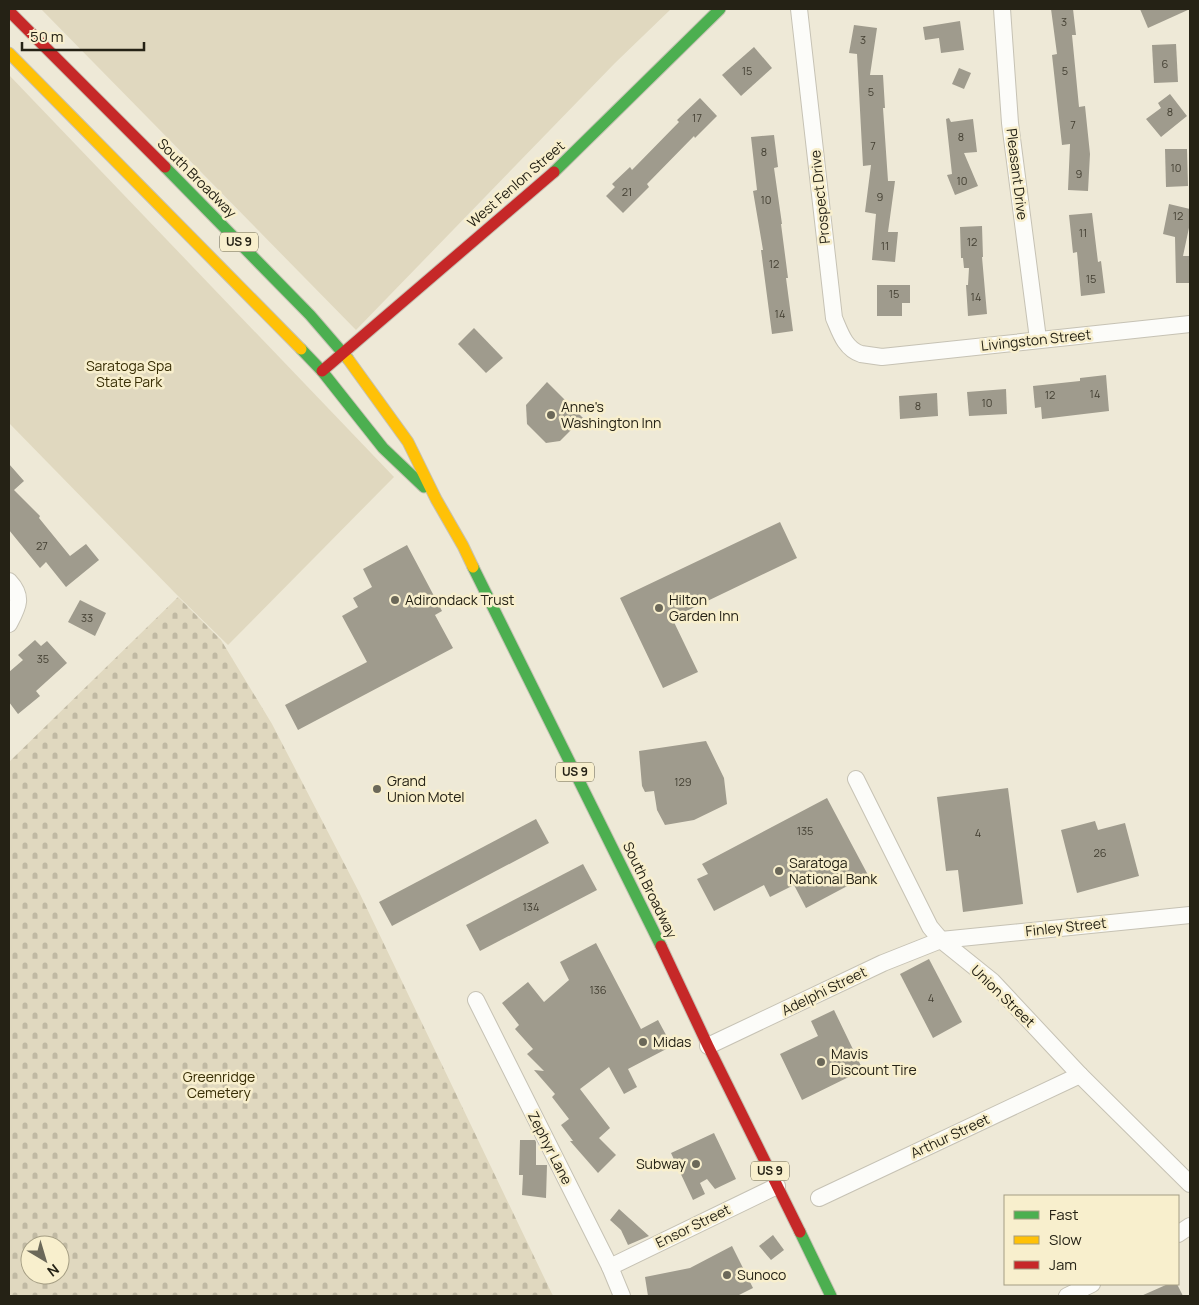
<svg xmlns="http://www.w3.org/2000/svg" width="1199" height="1305" font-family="Manrope,sans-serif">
  <defs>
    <pattern id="cemetery-stones" width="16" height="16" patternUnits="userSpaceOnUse" patternTransform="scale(1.25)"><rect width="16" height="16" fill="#e0d8bf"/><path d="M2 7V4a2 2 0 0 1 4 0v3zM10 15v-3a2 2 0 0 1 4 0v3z" fill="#c0b9a3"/></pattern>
  </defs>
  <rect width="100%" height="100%" fill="#eee9d7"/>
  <g fill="#e0d8bf">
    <path d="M41,9H671L615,63L356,330Z"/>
    <path d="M9,75L394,477L228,645L180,598L9,423Z"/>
  </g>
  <path fill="url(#cemetery-stones)" fill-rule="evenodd" d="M178,597L221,640L272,724L359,892L553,1296H9V762ZM30,1245H60V1275H30Z"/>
  <g fill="#9f9b8d">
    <path d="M1051,9H1073L1076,35H1072L1079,107L1085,106L1090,154L1088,191L1068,190L1070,144L1062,145L1052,55L1057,54Z"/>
    <path d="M1140,9H1190L1148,28Z"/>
    <path d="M960,21L964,50L941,53L939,38L925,40L923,27Z"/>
    <path d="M854,25L877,28L870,75H883L885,108H883L888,181H895L888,232H898L895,262L872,260L876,214L865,212L871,165L863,166L857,54L849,53Z"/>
    <path d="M1176,44L1178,82L1154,83L1152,45Z"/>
    <path d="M754,47L772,68L741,96L722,75Z"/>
    <path d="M959,68L971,73L964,89L952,84Z"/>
    <path d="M1170,94L1187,116L1161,137L1146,119L1161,108L1158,103Z"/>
    <path d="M700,98L717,116L695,138L694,136L647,184L649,187L623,213L606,196L615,187L612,184L630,167L632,170L679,122L677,120Z"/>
    <path d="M949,118L951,122L973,119L977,152L964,153L978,186L955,195L947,175L952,174L946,119Z"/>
    <path d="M774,135L778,167L774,168L782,224H781L788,278H786L793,331L772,334L761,250H763L753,191L757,190L751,137Z"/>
    <path d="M1165,149H1187L1188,186L1166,187Z"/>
    <path d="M1169,204L1190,209V223L1183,256H1190V283H1176L1175,237L1163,234Z"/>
    <path d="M1092,213L1098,262L1101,261L1105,293L1081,296L1077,252L1073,253L1069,215Z"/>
    <path d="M982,226L983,257H982L987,314L968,316L966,285H968L969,268H964L963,258H961L960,227Z"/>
    <path d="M877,285H910V303H902V316H877Z"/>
    <path d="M474,328L503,358L486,373L458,344Z"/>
    <path d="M1106,375L1109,411L1042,419L1041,407L1035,408L1033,386L1080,381V378Z"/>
    <path d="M547,382L583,418L560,441L546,443L527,424L526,405Z"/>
    <path d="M1006,389L1007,414L969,416L967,392Z"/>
    <path d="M937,393L938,416L900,419L899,396Z"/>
    <path d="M9,464L24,481L14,490L40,516L39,518L70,556L86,544L99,560L66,587L46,562L40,568L9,530Z"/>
    <path d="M780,522L797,558L672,618L698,672L663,688L620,598Z"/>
    <path d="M407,545L442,611L435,615L453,648L298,730L285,705L367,662L342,616L358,607L353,598L372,587L363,569Z"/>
    <path d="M80,600L106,613L95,636L68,622Z"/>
    <path d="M35,640L41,646L47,641L67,663L36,691L40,696L18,714L9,702V672L23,660L18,655Z"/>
    <path d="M706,741L724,778L727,804L694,820L665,825L657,810L654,791L645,792L642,786L639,751Z"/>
    <path d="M1008,788L1023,904L963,912L958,870L946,871L937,797Z"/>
    <path d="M827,798L868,875L806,908L794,885L770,897L764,885L714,911L697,879L708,874L702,864Z"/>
    <path d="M536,819L549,843L392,926L379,902Z"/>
    <path d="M1095,821L1098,830L1125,823L1139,876L1077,893L1061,830Z"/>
    <path d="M583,864L597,890L480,951L466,925Z"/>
    <path d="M596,943L641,1029L658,1020L672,1046L628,1069L637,1087L624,1094L609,1067L580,1089L610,1128L599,1138L616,1155L598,1173L570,1141H573L561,1125L569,1119L552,1097L555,1094L534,1070L544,1071L527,1054L533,1049L515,1029L519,1025L502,1003L528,982L544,1002L569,980L560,962Z"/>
    <path d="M929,959L962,1022L933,1038L900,974Z"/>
    <path d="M834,1010L863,1070L802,1100L780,1054L818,1036L811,1021Z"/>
    <path d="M714,1133L736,1179L715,1189L707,1179L700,1183L705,1194L693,1200L671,1153Z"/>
    <path d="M520,1140H535L536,1142V1165H547L546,1198L522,1195L523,1175H519Z"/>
    <path d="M619,1209L649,1236L628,1245L621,1230L610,1220Z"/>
    <path d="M773,1235L784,1250L771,1260L759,1246Z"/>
    <path d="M732,1246L753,1288L737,1296H648L645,1277L690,1268Z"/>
    <path d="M1168,1284H1177L1183,1296H1141Z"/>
  </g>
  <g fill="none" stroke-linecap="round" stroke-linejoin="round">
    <defs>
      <g id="street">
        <path d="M799,9L834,318C840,332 845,349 861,354C868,355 875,356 882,357L1190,324"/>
        <path d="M1002,9L1010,123L1038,339"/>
        <path d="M9,581C24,597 18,607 9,624"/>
        <path d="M856,779L930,927L941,940L992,981L1080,1075L1190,1184"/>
        <path d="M476,1000L610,1267L622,1296"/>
        <path d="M708,1046L883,963L941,940L1190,915"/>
        <path d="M819,1198L1080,1075"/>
        <path d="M1178,1234L1190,1226"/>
        <path d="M610,1267L777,1186"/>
        <path d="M1067,1296L1092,1284"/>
      </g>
      <g id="fast">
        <path d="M165,167L310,315L348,359"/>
        <path d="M554,172L720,9"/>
        <path d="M301,349L322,371L383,448L424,487"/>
        <path d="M473,567L661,946"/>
        <path d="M800,1232L831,1296"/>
      </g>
      <g id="slow">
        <path d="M9,53L301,349"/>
        <path d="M348,359L408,442L436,499L463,546L473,567"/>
      </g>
      <g id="jam">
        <path d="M9,11L165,167"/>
        <path d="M322,371L554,172"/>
        <path d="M661,946L708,1046L800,1232"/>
      </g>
    </defs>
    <use href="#street" stroke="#c6c2b4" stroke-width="18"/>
    <use href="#fast" stroke="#c6c2b4" stroke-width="13"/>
    <use href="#slow" stroke="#c6c2b4" stroke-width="13"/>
    <use href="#jam" stroke="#c6c2b4" stroke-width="13"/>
    <use href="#street" stroke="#fcfcf9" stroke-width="16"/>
    <use href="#fast" stroke="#4caf50" stroke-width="11"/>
    <use href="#slow" stroke="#ffc107" stroke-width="11"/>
    <use href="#jam" stroke="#c62828" stroke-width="11"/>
  </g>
  <g fill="#6b6859" stroke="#f8efcd" stroke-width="2">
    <circle cx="551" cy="415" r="5"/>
    <circle cx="395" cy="600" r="5"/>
    <circle cx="659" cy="608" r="5"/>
    <circle cx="377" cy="789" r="5"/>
    <circle cx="779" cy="871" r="5"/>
    <circle cx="643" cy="1042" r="5"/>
    <circle cx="821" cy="1062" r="5"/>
    <circle cx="696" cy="1164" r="5"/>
    <circle cx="727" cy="1275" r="5"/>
  </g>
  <g text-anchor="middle" stroke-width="5" stroke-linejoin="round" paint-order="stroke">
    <g font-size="11" fill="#444033">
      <text x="1064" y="26">3</text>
      <text x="863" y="44">3</text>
      <text x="1165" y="68">6</text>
      <text x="747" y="75">15</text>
      <text x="1065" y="75">5</text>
      <text x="871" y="96">5</text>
      <text x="1170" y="116">8</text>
      <text x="697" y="122">17</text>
      <text x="1073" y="129">7</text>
      <text x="961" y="141">8</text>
      <text x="873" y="150">7</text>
      <text x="764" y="156">8</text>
      <text x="1176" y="172">10</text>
      <text x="1079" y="178">9</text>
      <text x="962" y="185">10</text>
      <text x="627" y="196">21</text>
      <text x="880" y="201">9</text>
      <text x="766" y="204">10</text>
      <text x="1178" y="220">12</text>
      <text x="1083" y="237">11</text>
      <text x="972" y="246">12</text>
      <text x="885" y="250">11</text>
      <text x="774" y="268">12</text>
      <text x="1091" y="283">15</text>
      <text x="894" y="298">15</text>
      <text x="976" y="301">14</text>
      <text x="780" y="318">14</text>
      <text x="1095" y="398">14</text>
      <text x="1050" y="399">12</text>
      <text x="987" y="407">10</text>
      <text x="918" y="410">8</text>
      <text x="42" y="550">27</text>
      <text x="87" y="622">33</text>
      <text x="43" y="663">35</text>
      <text x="683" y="786">129</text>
      <text x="805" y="835">135</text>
      <text x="978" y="837">4</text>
      <text x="1100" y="857">26</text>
      <text x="531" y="911">134</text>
      <text x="598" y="994">136</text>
      <text x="931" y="1002">4</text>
    </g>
    <g fill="#f8efcd" stroke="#64604c" stroke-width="1">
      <rect x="220" y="232.5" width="38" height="19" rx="4"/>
      <rect x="556" y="762.5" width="38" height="19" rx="4"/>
      <rect x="751" y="1161.5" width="38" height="19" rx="4"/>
    </g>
    <g font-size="12" font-weight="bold" fill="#252215">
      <text x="239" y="246">US 9</text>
      <text x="575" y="776">US 9</text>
      <text x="770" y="1175">US 9</text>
    </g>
    <g font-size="14" fill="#252215" stroke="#f8efcd">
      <text transform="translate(1017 174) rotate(83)" y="5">Pleasant Drive</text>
      <text transform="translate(197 178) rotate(45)" y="5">South Broadway</text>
      <text transform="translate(516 184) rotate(-41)" y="5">West Fenlon Street</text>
      <text transform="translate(820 197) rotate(-96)" y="5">Prospect Drive</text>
      <text transform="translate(1036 340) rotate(-6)" y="5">Livingston Street</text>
      <text transform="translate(650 890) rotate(64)" y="5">South Broadway</text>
      <text transform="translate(1066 927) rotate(-6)" y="5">Finley Street</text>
      <text transform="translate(824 991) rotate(-26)" y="5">Adelphi Street</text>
      <text transform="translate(1003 996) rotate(44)" y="5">Union Street</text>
      <text transform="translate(950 1136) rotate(-25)" y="5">Arthur Street</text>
      <text transform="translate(550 1148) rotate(63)" y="5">Zephyr Lane</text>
      <text transform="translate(693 1226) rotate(-26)" y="5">Ensor Street</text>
    </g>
    <g font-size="14" fill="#382e05" stroke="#f8efcd">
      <text x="129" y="371">Saratoga Spa<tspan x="129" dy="16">State Park</tspan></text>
      <text x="219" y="1082">Greenridge<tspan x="219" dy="16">Cemetery</tspan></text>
    </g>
    <g font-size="14" fill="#252215" stroke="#f8efcd" text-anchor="start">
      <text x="561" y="412">Anne's<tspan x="561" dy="16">Washington Inn</tspan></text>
      <text x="405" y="605">Adirondack Trust</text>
      <text x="669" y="605">Hilton<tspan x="669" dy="16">Garden Inn</tspan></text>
      <text x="387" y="786">Grand<tspan x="387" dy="16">Union Motel</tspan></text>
      <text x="789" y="868">Saratoga<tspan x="789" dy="16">National Bank</tspan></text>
      <text x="653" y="1047">Midas</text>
      <text x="831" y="1059">Mavis<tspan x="831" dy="16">Discount Tire</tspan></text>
      <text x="686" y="1169" text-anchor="end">Subway</text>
      <text x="737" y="1280">Sunoco</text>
    </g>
  </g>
  <rect width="1199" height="1305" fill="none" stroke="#252215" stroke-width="20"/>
  <rect x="1004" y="1195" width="175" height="90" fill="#f8efcd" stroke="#a49d83"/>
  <rect x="1014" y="1211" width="25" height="8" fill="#4caf50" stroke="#a49d83"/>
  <text x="1049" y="1220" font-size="15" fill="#252215">Fast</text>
  <rect x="1014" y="1236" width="25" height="8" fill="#ffc107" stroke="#a49d83"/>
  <text x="1049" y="1245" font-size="15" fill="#252215">Slow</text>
  <rect x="1014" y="1261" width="25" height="8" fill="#c62828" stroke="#a49d83"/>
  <text x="1049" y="1270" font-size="15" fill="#252215">Jam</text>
  <g transform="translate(45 1260) rotate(142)"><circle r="24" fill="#f8efcd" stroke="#a49d83"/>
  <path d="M0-4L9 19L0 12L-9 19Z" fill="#6b6859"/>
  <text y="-8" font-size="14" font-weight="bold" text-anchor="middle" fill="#252215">N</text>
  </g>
  <path d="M22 42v8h122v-8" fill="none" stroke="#252215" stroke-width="2.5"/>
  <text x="30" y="42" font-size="15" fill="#252215" stroke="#f8efcd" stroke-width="4" paint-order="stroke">50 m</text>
</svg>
